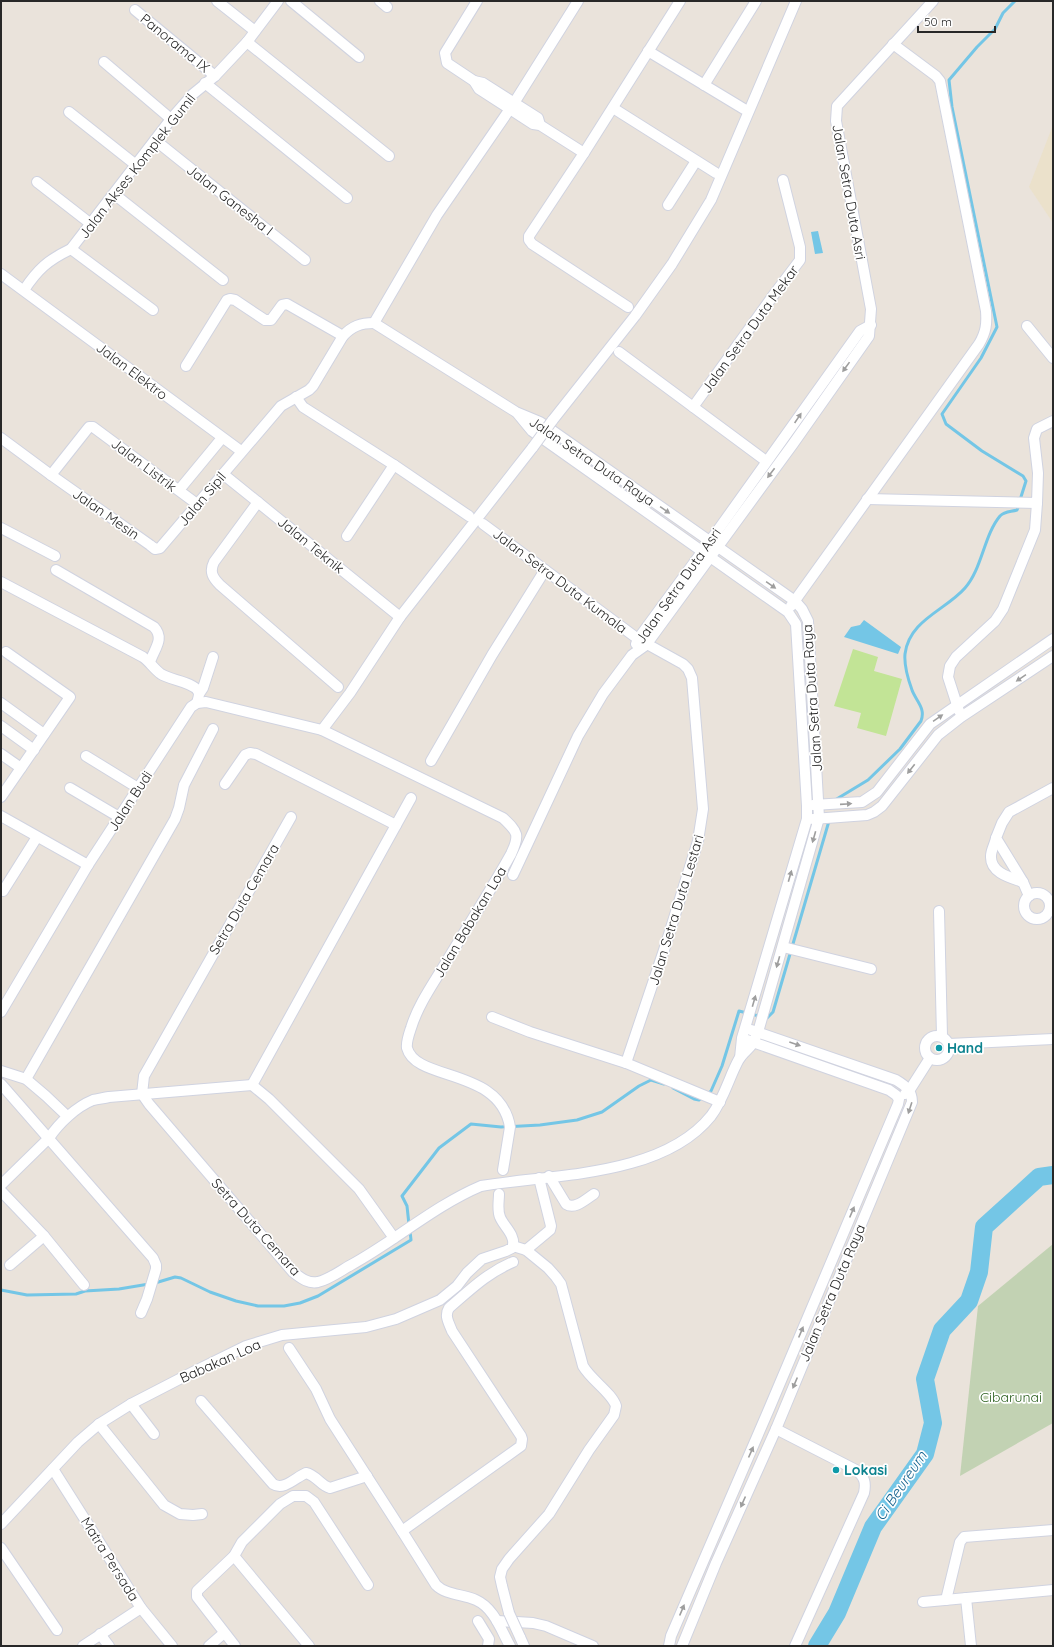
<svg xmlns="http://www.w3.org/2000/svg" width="1054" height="1647" font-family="Quicksand,sans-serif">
  <rect width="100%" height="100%" fill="#eae3db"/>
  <path fill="#ebe1cb" d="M1053,125V223L1029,187Z"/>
  <path fill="#c2d2b3" d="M1053,1244V1423L960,1476L978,1306Z"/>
  <path fill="#c2e496" d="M853,649L878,657L874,671L902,679L886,736L857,728L861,713L834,706Z"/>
  <g fill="#74c6e6">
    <path d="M818,231L823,253L815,254L811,232Z"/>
    <path d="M864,620L901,647L898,654L844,637L851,627L860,625Z"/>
  </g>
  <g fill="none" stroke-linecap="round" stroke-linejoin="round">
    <g stroke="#74c6e6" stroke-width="3">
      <path d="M1015,1L1003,13L995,29L977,47L949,80L952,107L997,327L981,358L942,414L946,424L982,451L1023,476L1026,481L1020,500"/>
      <path d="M835,800L868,780L900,749L921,721C926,708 916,701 912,690C908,679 904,665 905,654C909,620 946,610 965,588C982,569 984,535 1000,516C1005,511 1011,512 1017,510L1019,505"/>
      <path d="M673,1088L694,1099L699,1100L703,1097"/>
      <path d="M708,1094L711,1091L722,1066L739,1011L767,1018L773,1012L829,821"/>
      <path d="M409,1225L407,1206L402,1196L439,1148L471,1124L501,1127L540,1125L577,1120L602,1112L639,1086L651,1080L664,1084"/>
      <path d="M155,1283L175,1277L181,1278L210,1292L236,1301L258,1306H284L300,1303L318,1296L411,1240L410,1231"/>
      <path d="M1,1290L27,1295L76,1294L85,1291L119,1289L149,1284"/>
    </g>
    <path stroke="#74c6e6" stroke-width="18" d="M817,1646L837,1613L873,1527L925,1454L933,1423L925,1379L942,1330L969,1301L979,1272L984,1227L1039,1177L1053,1175"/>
    <defs>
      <g id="street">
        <path d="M217,1L255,31"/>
        <path d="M291,1L359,57"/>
        <path d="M380,1L387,7"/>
        <path d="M477,1L445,53L447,63L474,81L479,89L533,124L540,125L584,153"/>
        <path d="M135,10L215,76"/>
        <path d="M247,42L389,156"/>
        <path d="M648,51L744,109"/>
        <path d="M104,62L171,119"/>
        <path d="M474,81L483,83L538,118L540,125"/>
        <path d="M205,83L347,198"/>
        <path d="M704,85L756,1"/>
        <path d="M613,108L716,173"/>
        <path d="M69,112L136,165"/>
        <path d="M155,140L305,260"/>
        <path d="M37,182L91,224"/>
        <path d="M114,194L223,280"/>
        <path d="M668,205L696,161"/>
        <path d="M71,249L153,310"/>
        <path d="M1,274L241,451"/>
        <path d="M24,290C38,269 48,260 71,249L171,119L193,94L215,76L247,42L278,1"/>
        <path d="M628,307L532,244L529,240V236L584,153L680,1"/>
        <path d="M374,323L437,215L514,103L578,1"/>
        <path d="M1027,326L1053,358"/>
        <path d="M619,352L766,461"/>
        <path d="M186,366L227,300L230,299L235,300L265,320H271L282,305L287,304L343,336"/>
        <path d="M296,397L303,407L394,465L469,516"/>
        <path d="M693,407L775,293L800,260V247L783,180"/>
        <path d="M518,414L532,431L788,612L796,624L807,806V819L742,1038L740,1058"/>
        <path d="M552,421L635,316L672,264L711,200L796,1"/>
        <path d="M1,438L51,475L150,545L155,549L160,548L281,406L309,390L313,386L343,336C352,326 361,323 374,323"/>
        <path d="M223,474L400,617"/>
        <path d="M51,475L89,427H93L197,504"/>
        <path d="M179,490L222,438"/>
        <path d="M867,499L1037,503L1038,473L1034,438L1037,429L1053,421"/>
        <path d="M258,502L214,562C209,572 213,578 220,585L338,687"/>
        <path d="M483,524L638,639L683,664L688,669L692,678L703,809L698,841L665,947L626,1063"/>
        <path d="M1,528L55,556"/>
        <path d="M347,536L394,465"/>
        <path d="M56,570L154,627C165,639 154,649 150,662"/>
        <path d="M1,582L143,657C150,662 154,669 161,674C170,680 193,682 198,691C200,694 198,699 197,703"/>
        <path d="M791,606L979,344C986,332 987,324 986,311L940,81L936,76L893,44"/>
        <path d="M636,644L638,639L718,530L860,331L871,325"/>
        <path d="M199,694L203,688L213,657"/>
        <path d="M1,703L44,734"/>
        <path d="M959,711L948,677L950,666L956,657L995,621L1003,609L1035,530L1037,503"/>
        <path d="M1,726L34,750"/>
        <path d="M322,730L350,693L400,617L533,447"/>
        <path d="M1,754L21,768"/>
        <path d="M86,756L138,788"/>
        <path d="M431,761L492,655L545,570"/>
        <path d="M225,784L245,755L250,753L256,754L396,825"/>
        <path d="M70,788L119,817"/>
        <path d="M1,797L70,697L6,652"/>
        <path d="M813,805L862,802L877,792L930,724L1053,639"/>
        <path d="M1,816L88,865"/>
        <path d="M291,817L144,1076L142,1094L149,1104L293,1272C301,1278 308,1284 318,1282C330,1279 340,1271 351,1265C395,1241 434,1206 481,1186C552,1174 662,1177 711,1116C724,1099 729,1077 739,1059C743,1053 749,1049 753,1043C755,1039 756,1035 758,1032L819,818L808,621L802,609L795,601L540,422L516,412L374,323"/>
        <path d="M813,819L867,815L874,812L882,806L938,735L961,717L1053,656"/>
        <path d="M996,838C995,844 991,850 991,856C990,873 1011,878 1023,882"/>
        <path d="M513,875L578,736L603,694L632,655L646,645L793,444L869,336L871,309L836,121L837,106L933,1"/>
        <path d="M3,891L37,837"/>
        <circle cx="1037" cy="906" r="13"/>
        <path d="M1029,896L1023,882L996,838L1002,823L1009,812L1053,788"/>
        <path d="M939,911L942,1036"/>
        <path d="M783,947L871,969"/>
        <path d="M1,1012L88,865L191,707L197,703L206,702L322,730L503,818C518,832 520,835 511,854C490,892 467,927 445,964C433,984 418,1005 411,1028C409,1034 406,1042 407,1048C416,1082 500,1067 510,1127L503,1170"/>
        <path d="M492,1017L530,1032L626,1063L720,1102"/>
        <circle cx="937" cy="1048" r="12"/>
        <path d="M949,1044L1053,1039"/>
        <path d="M1,1071L26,1079L46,1096L67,1116"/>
        <path d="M26,1079L175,819L179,808L184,785L213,729"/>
        <path d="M1,1084L153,1258L156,1265V1269L147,1299L141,1313"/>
        <path d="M252,1085L411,798"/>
        <path d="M252,1085L269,1099L359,1189L394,1238"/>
        <path d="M905,1094L909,1091L930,1058"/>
        <path d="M549,1176L566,1204C575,1210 586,1199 594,1194"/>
        <path d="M1,1185L49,1138C59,1123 76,1107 93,1100C98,1099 104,1098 109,1097L252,1085"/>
        <path d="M1,1191L44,1236L84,1285"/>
        <path d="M499,1194C499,1201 497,1210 500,1217C504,1227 515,1234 513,1246"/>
        <path d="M526,1250L550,1230L551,1226L539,1178"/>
        <path d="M10,1265L44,1236"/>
        <path d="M289,1348L316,1389L330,1419L402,1531L436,1585C446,1595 462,1594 476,1600C494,1608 501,1630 510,1646"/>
        <path d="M201,1401L273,1484C284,1491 296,1477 306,1473C316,1475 321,1486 330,1488L367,1476"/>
        <path d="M131,1404L154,1434"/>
        <path d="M99,1424L164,1505L180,1514L193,1515L202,1514"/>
        <path d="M776,1429L856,1470C865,1477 866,1483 864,1493L795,1646"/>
        <path d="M53,1469L141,1608L172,1646"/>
        <path d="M1,1524L78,1442L99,1424L131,1404L193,1372L246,1346L282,1335L366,1327L396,1319L440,1300L457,1286L467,1273L482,1259L506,1251L512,1248L513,1246"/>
        <path d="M402,1531L521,1446L522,1439L521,1436L452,1331C449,1323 444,1316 449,1308C470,1290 487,1273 513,1262"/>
        <path d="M1,1548L57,1630"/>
        <path d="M234,1556L309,1646"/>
        <path d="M966,1598L971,1646"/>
        <path d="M946,1600L960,1542L964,1537L1053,1530"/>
        <path d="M923,1602L1053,1590"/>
        <path d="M509,1613L502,1586L500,1577L502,1569L509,1559L549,1514L589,1450L614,1415L616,1406C612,1393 591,1380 583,1366L561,1284L556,1277L548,1268L526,1250L513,1246"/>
        <path d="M478,1621L489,1639L488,1646"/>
        <path d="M497,1621L533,1623L546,1626L593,1646"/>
        <path d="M100,1634L109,1646"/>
        <path d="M520,1637L524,1646"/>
        <path d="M83,1646L141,1608"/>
        <path d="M209,1646L224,1633"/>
        <path d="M235,1646L197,1597V1591L234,1556L242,1542L280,1504L293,1496H306L314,1502L368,1585"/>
        <path d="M669,1646L671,1636L769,1409L898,1104L899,1099L896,1095L889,1090L747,1040"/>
        <path d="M682,1646L716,1563L776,1429L912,1102C912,1091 906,1086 896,1080L751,1030"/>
      </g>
    </defs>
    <use href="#street" stroke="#d0d3e0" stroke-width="12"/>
    <use href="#street" stroke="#fff" stroke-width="10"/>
    <defs>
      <g id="street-bridge">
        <path d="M533,447L552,421"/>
        <path d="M509,1613L520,1637"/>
      </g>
    </defs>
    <use href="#street-bridge" stroke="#d0d3e0" stroke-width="12" stroke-linecap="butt"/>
    <use href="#street-bridge" stroke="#fff" stroke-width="10"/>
  </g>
  <defs><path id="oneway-solid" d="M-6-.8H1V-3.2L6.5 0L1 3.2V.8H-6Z"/></defs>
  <g fill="#9e9e9e">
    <use href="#oneway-solid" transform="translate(846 367) rotate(126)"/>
    <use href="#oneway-solid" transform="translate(798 418) rotate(-56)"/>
    <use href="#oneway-solid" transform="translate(771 473) rotate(127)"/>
    <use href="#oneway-solid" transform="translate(665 510) rotate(35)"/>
    <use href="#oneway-solid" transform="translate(771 585) rotate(35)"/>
    <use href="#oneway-solid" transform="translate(1021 678) rotate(146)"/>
    <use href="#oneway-solid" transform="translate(938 718) rotate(-34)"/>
    <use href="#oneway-solid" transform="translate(911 769) rotate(128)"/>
    <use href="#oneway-solid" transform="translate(846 804) rotate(-4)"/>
    <use href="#oneway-solid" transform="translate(814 837) rotate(106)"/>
    <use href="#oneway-solid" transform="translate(790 876) rotate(-74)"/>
    <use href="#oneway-solid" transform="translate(778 962) rotate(106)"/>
    <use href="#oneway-solid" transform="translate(754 1001) rotate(-74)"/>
    <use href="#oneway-solid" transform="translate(795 1044) rotate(19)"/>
    <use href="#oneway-solid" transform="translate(910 1108) rotate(108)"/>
    <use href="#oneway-solid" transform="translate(852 1212) rotate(-67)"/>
    <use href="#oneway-solid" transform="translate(801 1332) rotate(-67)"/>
    <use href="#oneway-solid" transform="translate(795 1383) rotate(113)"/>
    <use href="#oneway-solid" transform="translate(751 1452) rotate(-66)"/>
    <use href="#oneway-solid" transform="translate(743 1502) rotate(114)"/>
    <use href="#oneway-solid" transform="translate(682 1610) rotate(-67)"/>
  </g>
  <g fill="#0f9aa8" stroke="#fff" stroke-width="1.5">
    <circle cx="939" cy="1048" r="4"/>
    <circle cx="836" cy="1470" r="4"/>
  </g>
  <g text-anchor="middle" stroke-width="3.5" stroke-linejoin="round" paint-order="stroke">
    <g font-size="14" fill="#282828" stroke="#fff">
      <text transform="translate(175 43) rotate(39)" y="5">Panorama IX</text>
      <text transform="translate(137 166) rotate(-52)" y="5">Jalan Akses Komplek Gumil</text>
      <text transform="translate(849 192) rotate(80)" y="5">Jalan Setra Duta Asri</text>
      <text transform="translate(230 200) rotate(38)" y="5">Jalan Ganesha I</text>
      <text transform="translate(750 329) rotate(-54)" y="5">Jalan Setra Duta Mekar</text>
      <text transform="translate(132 371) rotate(37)" y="5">Jalan Elektro</text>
      <text transform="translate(592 461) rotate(34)" y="5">Jalan Setra Duta Raya</text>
      <text transform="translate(144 465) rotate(37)" y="5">Jalan Listrik</text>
      <text transform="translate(202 499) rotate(-50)" y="5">Jalan Sipil</text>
      <text transform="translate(106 514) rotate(35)" y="5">Jalan Mesin</text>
      <text transform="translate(311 545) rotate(39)" y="5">Jalan Teknik</text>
      <text transform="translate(560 581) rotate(37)" y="5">Jalan Setra Duta Kumala</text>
      <text transform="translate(678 586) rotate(-55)" y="5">Jalan Setra Duta Asri</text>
      <text transform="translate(812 698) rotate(-94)" y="5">Jalan Setra Duta Raya</text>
      <text transform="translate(130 801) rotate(-57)" y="5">Jalan Budi</text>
      <text transform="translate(244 899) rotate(-60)" y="5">Setra Duta Cemara</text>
      <text transform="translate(676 910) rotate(-73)" y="5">Jalan Setra Duta Lestari</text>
      <text transform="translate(470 922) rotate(-59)" y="5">Jalan Babakan Loa</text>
      <text transform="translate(256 1227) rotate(48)" y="5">Setra Duta Cemara</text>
      <text transform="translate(832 1293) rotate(-67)" y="5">Jalan Setra Duta Raya</text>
      <text transform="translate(220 1361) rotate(-24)" y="5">Babakan Loa</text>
      <text transform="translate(110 1559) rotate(58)" y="5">Matra Persada</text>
    </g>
    <g font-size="14" font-weight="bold" fill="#0d838f" stroke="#fff" text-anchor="start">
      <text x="947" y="1053">Hand</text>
      <text x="844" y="1475">Lokasi</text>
    </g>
    <g font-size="14" fill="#2b5f1e" stroke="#fff">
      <text x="1011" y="1402">Cibarunai</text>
    </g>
    <g font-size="15" font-style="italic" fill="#16648f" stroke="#fff">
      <text transform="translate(901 1486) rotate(-56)" y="5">Ci Beureum</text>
    </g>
  </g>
  <rect width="1054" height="1647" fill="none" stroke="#282828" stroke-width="4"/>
  <path d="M918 26v6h77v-6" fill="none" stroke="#282828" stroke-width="2"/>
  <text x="924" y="26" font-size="12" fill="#282828" stroke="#ffffff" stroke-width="3" paint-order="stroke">50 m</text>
</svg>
